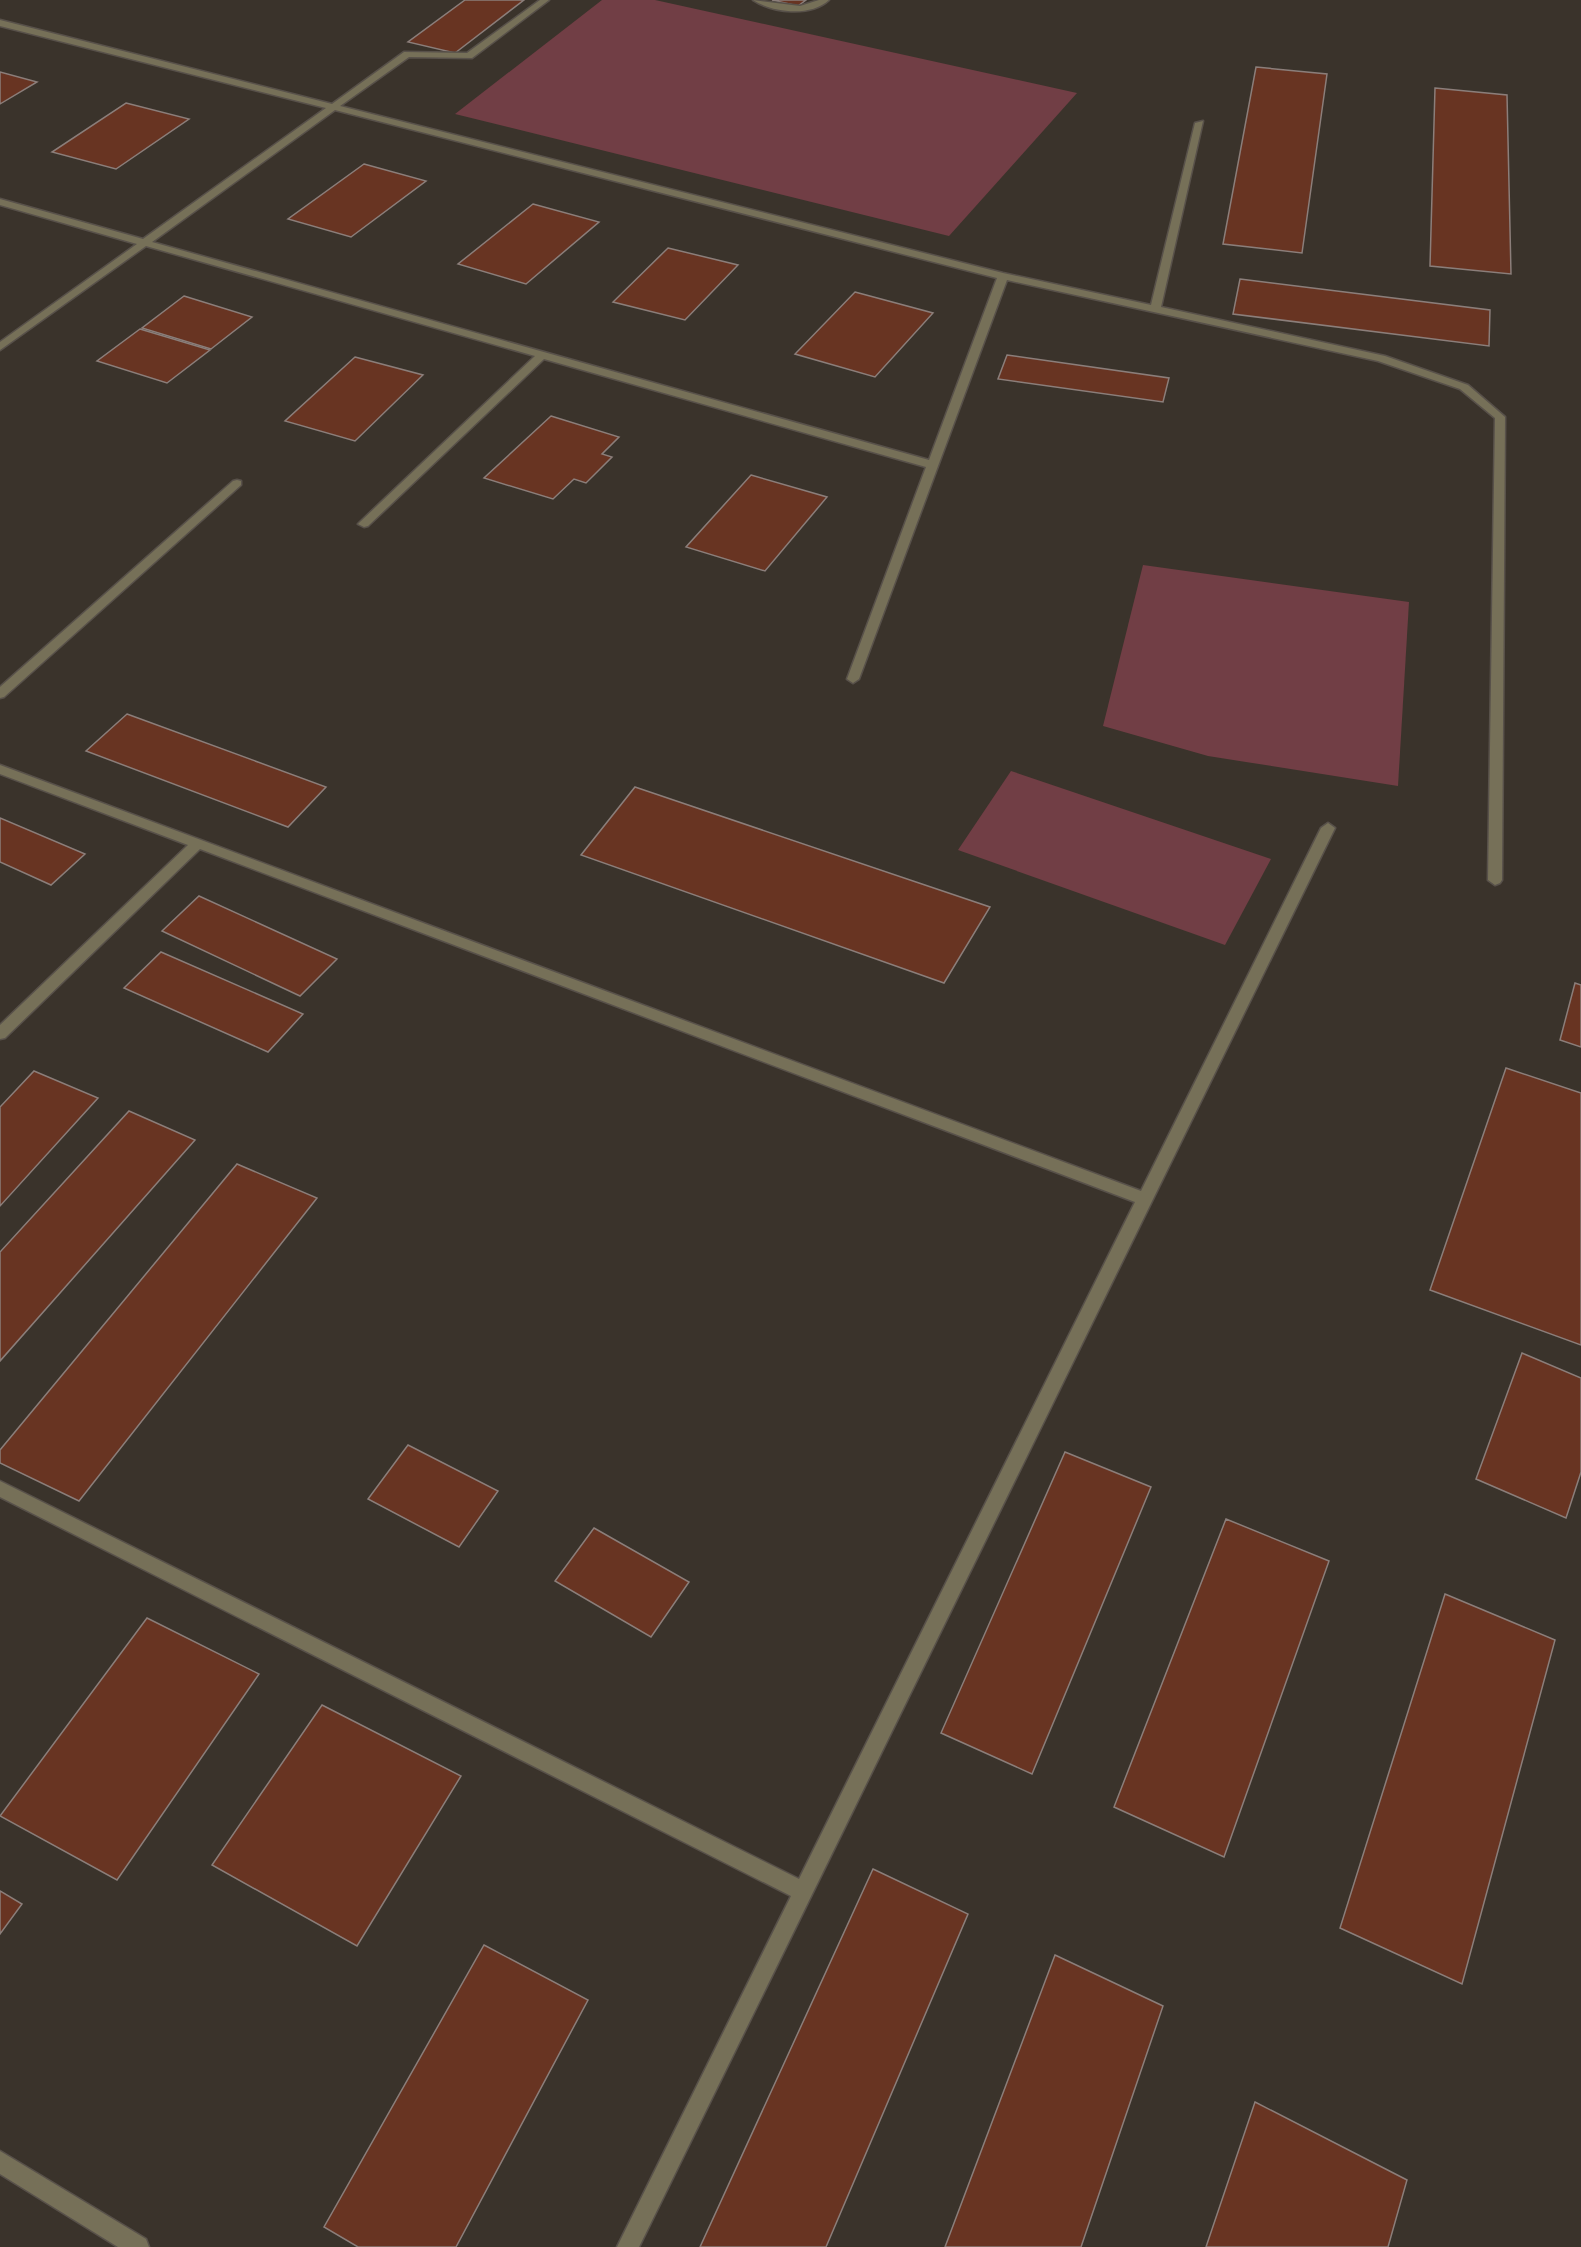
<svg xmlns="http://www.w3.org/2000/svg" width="1581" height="2247" font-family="'Work Sans',sans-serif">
  <rect width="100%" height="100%" fill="#3a332b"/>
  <g fill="#713e45">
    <path d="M602,0H655L1077,93L949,236L455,114Z"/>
    <path d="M1143,565L1409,602L1398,786L1208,756L1103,726Z"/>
    <path d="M1011,771L1271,859L1225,945L958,850Z"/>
  </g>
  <g fill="#683422" stroke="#8b7e7a" stroke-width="1.5">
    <path d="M465,0H524L455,53L408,42Z"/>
    <path d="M772,0H806L798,6Z"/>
    <path d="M1256,67L1327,74L1302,253L1223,244Z"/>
    <path d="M0,72L37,82L0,104Z"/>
    <path d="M1435,88L1507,95L1511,274L1430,266Z"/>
    <path d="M126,103L189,119L116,169L52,152Z"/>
    <path d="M364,164L426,181L351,237L288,219Z"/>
    <path d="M533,204L599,222L526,284L458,264Z"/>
    <path d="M668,248L738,265L685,320L613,302Z"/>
    <path d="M1240,279L1490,310L1489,346L1233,314Z"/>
    <path d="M855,292L933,313L875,377L795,354Z"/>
    <path d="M184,296L252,317L211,349L142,328Z"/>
    <path d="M140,329L210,350L167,383L97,361Z"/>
    <path d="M1007,355L1169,378L1163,402L998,379Z"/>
    <path d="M355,357L423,375L355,441L285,421Z"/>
    <path d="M551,416L619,437L602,454L612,457L586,483L574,479L553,499L484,478Z"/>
    <path d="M751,475L827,497L765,571L686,547Z"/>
    <path d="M127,714L326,787L288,827L86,751Z"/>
    <path d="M635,787L990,907L944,983L581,855Z"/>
    <path d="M0,818L85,854L51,885L0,862Z"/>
    <path d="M199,896L337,959L300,996L162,931Z"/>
    <path d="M161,952L303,1014L268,1052L124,988Z"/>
    <path d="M1575,983L1581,985V1047L1560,1040Z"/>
    <path d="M1506,1068L1581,1093V1345L1430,1290Z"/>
    <path d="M34,1071L98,1098L0,1206V1107Z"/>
    <path d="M129,1111L195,1140L0,1361V1252Z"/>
    <path d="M237,1164L317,1198L79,1501L0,1463V1450Z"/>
    <path d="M1522,1353L1581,1378V1472L1566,1518L1476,1479Z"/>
    <path d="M408,1445L498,1491L459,1547L368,1499Z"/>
    <path d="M1065,1452L1151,1487L1032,1774L941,1733Z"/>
    <path d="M1226,1519L1329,1561L1224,1857L1114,1807Z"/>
    <path d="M594,1528L689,1582L651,1637L555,1581Z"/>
    <path d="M1445,1594L1555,1640L1462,1984L1340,1928Z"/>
    <path d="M147,1618L259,1674L117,1880L0,1816Z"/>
    <path d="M322,1705L461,1776L357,1946L212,1865Z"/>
    <path d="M873,1869L968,1914L826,2247H700Z"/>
    <path d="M0,1891L22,1904L0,1934Z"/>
    <path d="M484,1945L588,2000L456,2247H358L324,2227Z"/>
    <path d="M1055,1955L1163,2006L1081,2247H945Z"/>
    <path d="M1255,2102L1407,2180L1388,2247H1206Z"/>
  </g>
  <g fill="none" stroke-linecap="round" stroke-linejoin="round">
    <defs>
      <g id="lane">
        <path d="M540,0H549L472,58L409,57L340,106L1003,273L1151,305L1195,123L1203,121L1161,307L1385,356L1468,385L1505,417L1502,880L1500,883L1495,885L1488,880L1495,418L1460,389L1378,361L1007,280L859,679L853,683L847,679L926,467L544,359L368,526L364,527L358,524L360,522L535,356L146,246L0,350V342L137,244L0,205V199L143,239L326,108L0,26V20L332,104L404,52L467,53ZM335,110L997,278L929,460L152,242Z"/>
        <path d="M753,0L800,6L819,0H829C811,17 773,13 753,0Z"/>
        <path d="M237,480L241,481V485L4,697L0,698V687L233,481Z"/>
        <path d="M0,765L1141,1191L1321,828L1328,823L1335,828L639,2247H617L791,1896L0,1497V1481L799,1879L1135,1202L200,849L5,1038L0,1039V1025L188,845L0,774Z"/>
        <path d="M0,2151L146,2239L149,2247H118L0,2174Z"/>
      </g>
    </defs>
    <use href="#lane" stroke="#58514a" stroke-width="3"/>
    <use href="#lane" fill="#767058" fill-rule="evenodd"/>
  </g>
</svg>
